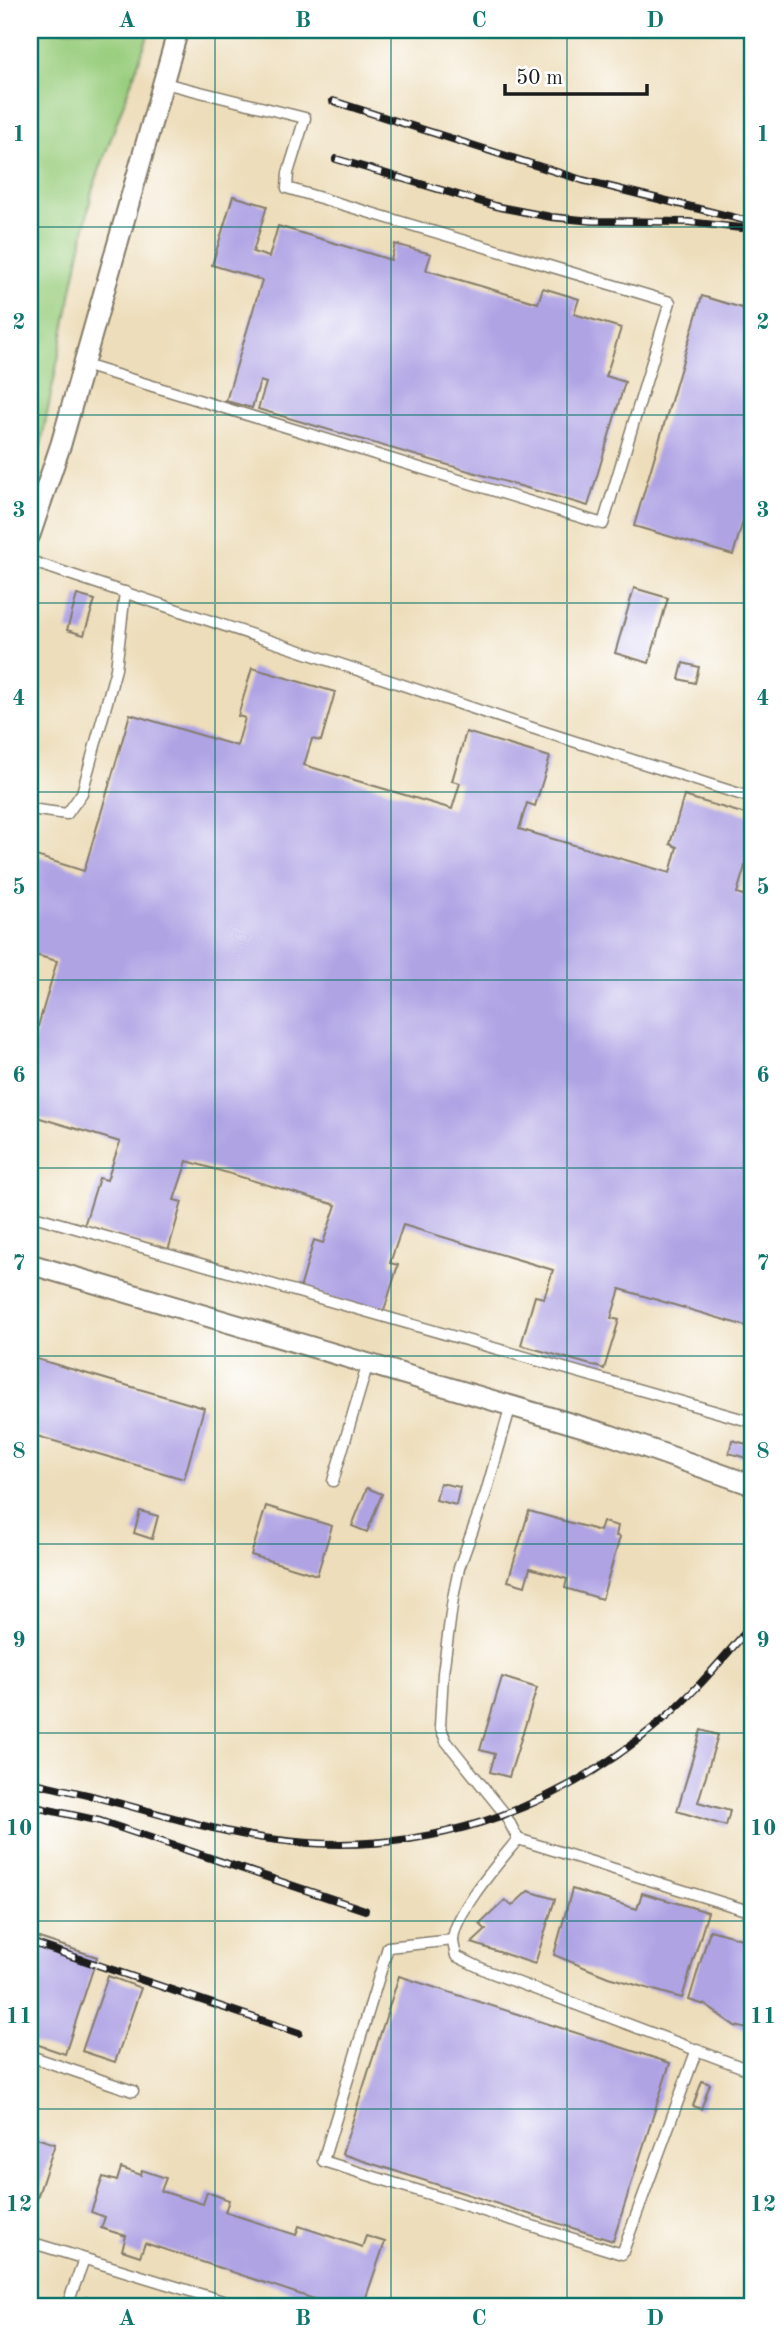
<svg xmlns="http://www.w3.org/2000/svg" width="782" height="2336" font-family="'Old Standard TT',serif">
  <rect width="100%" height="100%" fill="#fff"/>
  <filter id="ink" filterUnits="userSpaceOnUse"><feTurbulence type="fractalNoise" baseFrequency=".0143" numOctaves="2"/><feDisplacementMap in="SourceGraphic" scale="14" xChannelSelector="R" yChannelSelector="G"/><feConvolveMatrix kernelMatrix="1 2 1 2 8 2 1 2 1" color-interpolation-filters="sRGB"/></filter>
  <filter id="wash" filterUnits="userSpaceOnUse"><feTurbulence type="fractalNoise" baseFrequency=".00686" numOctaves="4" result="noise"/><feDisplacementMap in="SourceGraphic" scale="28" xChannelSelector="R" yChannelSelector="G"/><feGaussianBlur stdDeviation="1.57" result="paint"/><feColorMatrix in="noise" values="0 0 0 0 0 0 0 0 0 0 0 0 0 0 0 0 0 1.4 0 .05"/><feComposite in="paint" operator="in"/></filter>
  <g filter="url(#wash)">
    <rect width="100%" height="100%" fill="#edddba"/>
    <path fill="#9ace7e" stroke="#5b754d" stroke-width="2" d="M30,30H150L92,191L30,498Z"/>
    <g id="blocks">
      <g fill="#afa3e4">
        <path d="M233,196L267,206L253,252L269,257L278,226L391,260L395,244L431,254L426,270L538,303L543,288L579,299L574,314L621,328L606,376L625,382L588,506L258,409L266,383L260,381L252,408L226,401L262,280L212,265Z"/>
        <path d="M702,296L752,311V490L733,555L634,526Z"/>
        <path d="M634,588L668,598L649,663L615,653Z"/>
        <path d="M77,595L95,600L84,635L67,630Z"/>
        <path d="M683,663L699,667L695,683L679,679Z"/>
        <path d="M252,668L335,692L321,741L312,739L304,765L452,809L460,783L452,781L466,732L550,757L535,806L527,803L519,829L670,873L677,847L670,844L684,796L752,816V869L745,866L737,893L752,898V1328L620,1289L611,1318L619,1320L604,1369L598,1367L521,1345L535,1296L544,1298L553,1270L403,1225L390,1263L398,1265L383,1314L300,1289L314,1240L323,1243L336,1205L187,1161L174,1200L182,1202L168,1251L84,1226L99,1178L107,1180L120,1142L30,1115V1054L57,961L35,955L32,964H30V854L84,871L130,714L237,746L245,718L238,716Z"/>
        <path d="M30,1357L204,1408L184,1479L30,1434Z"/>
        <path d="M732,1440L750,1445L746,1458L729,1453Z"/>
        <path d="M440,1483L460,1487L456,1505L436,1500Z"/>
        <path d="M367,1488L382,1494L367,1532L352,1526Z"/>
        <path d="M266,1506L332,1526L317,1575L251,1555Z"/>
        <path d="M140,1511L158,1516L152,1539L134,1533Z"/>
        <path d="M529,1511L600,1531L603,1522L618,1526L616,1536L620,1537L602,1599L565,1588L567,1579L530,1568L525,1586L508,1581Z"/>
        <path d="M502,1677L537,1688L509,1777L490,1772L495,1754L480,1750Z"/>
        <path d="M701,1730L718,1735L698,1802L730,1811L726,1826L677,1811Z"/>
        <path d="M572,1889L637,1909L642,1893L708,1912L682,1998L608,1977L554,1955Z"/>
        <path d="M528,1891L555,1899L535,1964L472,1943L486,1930L480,1924L505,1900L512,1906Z"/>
        <path d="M710,1930L752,1942V2030L735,2026L705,2005L689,2000Z"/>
        <path d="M30,1935L97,1957L65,2054L30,2042Z"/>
        <path d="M108,1976L141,1988L115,2062L82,2051Z"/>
        <path d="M399,1976L670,2063L613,2241L342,2154Z"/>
        <path d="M702,2081L710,2084L701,2109L693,2106Z"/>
        <path d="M30,2136L55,2144L32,2213L30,2212Z"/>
        <path d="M121,2168L141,2175L142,2170L166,2178L161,2191L203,2204L207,2192L229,2200L225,2212L296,2235L299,2226L362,2247L366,2236L385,2242L363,2306H335L145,2243L140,2256L122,2250L126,2236L101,2228L105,2217L91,2212L103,2177L117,2181Z"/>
        <path d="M86,2297L114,2306H84Z"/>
      </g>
    </g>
  </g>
  <g filter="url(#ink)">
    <use href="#blocks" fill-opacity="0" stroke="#847c6b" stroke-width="2"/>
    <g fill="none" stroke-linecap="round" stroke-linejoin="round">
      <defs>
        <g id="lane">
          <path d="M84,365L603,524L670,302L287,188L288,173L305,118L164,83"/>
          <path d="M30,561L529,727L752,798"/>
          <path d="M30,809L67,814L82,793L116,669L125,592"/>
          <path d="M30,1215L752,1422"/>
          <path d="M511,1405L485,1496L459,1568L453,1598L443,1673L440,1726L446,1741L505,1814L518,1839C501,1860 454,1913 453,1940C453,1944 455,1951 456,1956L487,1971L752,2071"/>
          <path d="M333,1481L368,1363"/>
          <path d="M518,1839L752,1912"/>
          <path d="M453,1940L388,1947L323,2161L622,2254L697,2049"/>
          <path d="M30,2056L133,2091"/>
          <path d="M30,2242L239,2306"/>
          <path d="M67,2306L84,2259"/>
        </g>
        <g id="street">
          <path d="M30,535L61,444L178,30"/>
          <path d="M30,1264L610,1435L752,1485"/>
        </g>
      </defs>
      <use href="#lane" stroke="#847c6b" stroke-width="13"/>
      <use href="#street" stroke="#847c6b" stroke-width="23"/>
      <use href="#lane" stroke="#fff" stroke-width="10"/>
      <use href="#street" stroke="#fff" stroke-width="19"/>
      <defs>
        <g id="rail">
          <path d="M333,101L582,180L752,222"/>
          <path d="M336,159L499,207L551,217L593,221L688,222L741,228"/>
          <path d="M30,1782C56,1788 82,1793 107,1800C164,1815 220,1833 278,1840C419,1858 553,1814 661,1721C695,1693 723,1658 752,1625"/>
          <path d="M30,1806L100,1821L365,1910"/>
          <path d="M30,1942L299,2033"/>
        </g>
      </defs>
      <use href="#rail" stroke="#1c1c1c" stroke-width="8"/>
      <use href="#rail" stroke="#fff" stroke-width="5" stroke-dasharray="16" stroke-linecap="butt"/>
    </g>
  </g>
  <path fill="none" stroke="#0f766e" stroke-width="2" stroke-opacity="0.55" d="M215,30V2306M391,30V2306M567,30V2306M30,227H752M30,415H752M30,603H752M30,792H752M30,980H752M30,1168H752M30,1356H752M30,1544H752M30,1733H752M30,1921H752M30,2109H752"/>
  <rect width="782" height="2336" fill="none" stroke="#fff" stroke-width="77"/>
  <path d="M505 84v10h142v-10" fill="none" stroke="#1c1c1c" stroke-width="3.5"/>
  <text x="516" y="84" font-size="21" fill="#1c1c1c" stroke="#ffffff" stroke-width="5" paint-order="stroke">50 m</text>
  <rect x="38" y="38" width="706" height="2260" fill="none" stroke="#0f766e" stroke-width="2.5"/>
  <g font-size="23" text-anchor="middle" font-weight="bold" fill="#0f766e">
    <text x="127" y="27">A</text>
    <text x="303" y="27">B</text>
    <text x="479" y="27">C</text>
    <text x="655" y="27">D</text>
    <text x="19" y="141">1</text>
    <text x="763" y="141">1</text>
    <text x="19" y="329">2</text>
    <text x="763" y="329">2</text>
    <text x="19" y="517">3</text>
    <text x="763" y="517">3</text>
    <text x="19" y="705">4</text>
    <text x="763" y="705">4</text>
    <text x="19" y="894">5</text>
    <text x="763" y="894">5</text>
    <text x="19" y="1082">6</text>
    <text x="763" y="1082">6</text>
    <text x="19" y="1270">7</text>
    <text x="763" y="1270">7</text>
    <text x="19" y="1458">8</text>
    <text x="763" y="1458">8</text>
    <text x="19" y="1647">9</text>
    <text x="763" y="1647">9</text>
    <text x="19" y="1835">10</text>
    <text x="763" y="1835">10</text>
    <text x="19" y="2023">11</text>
    <text x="763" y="2023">11</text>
    <text x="19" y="2211">12</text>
    <text x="763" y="2211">12</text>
    <text x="127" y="2325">A</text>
    <text x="303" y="2325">B</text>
    <text x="479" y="2325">C</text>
    <text x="655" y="2325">D</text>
  </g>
</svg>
